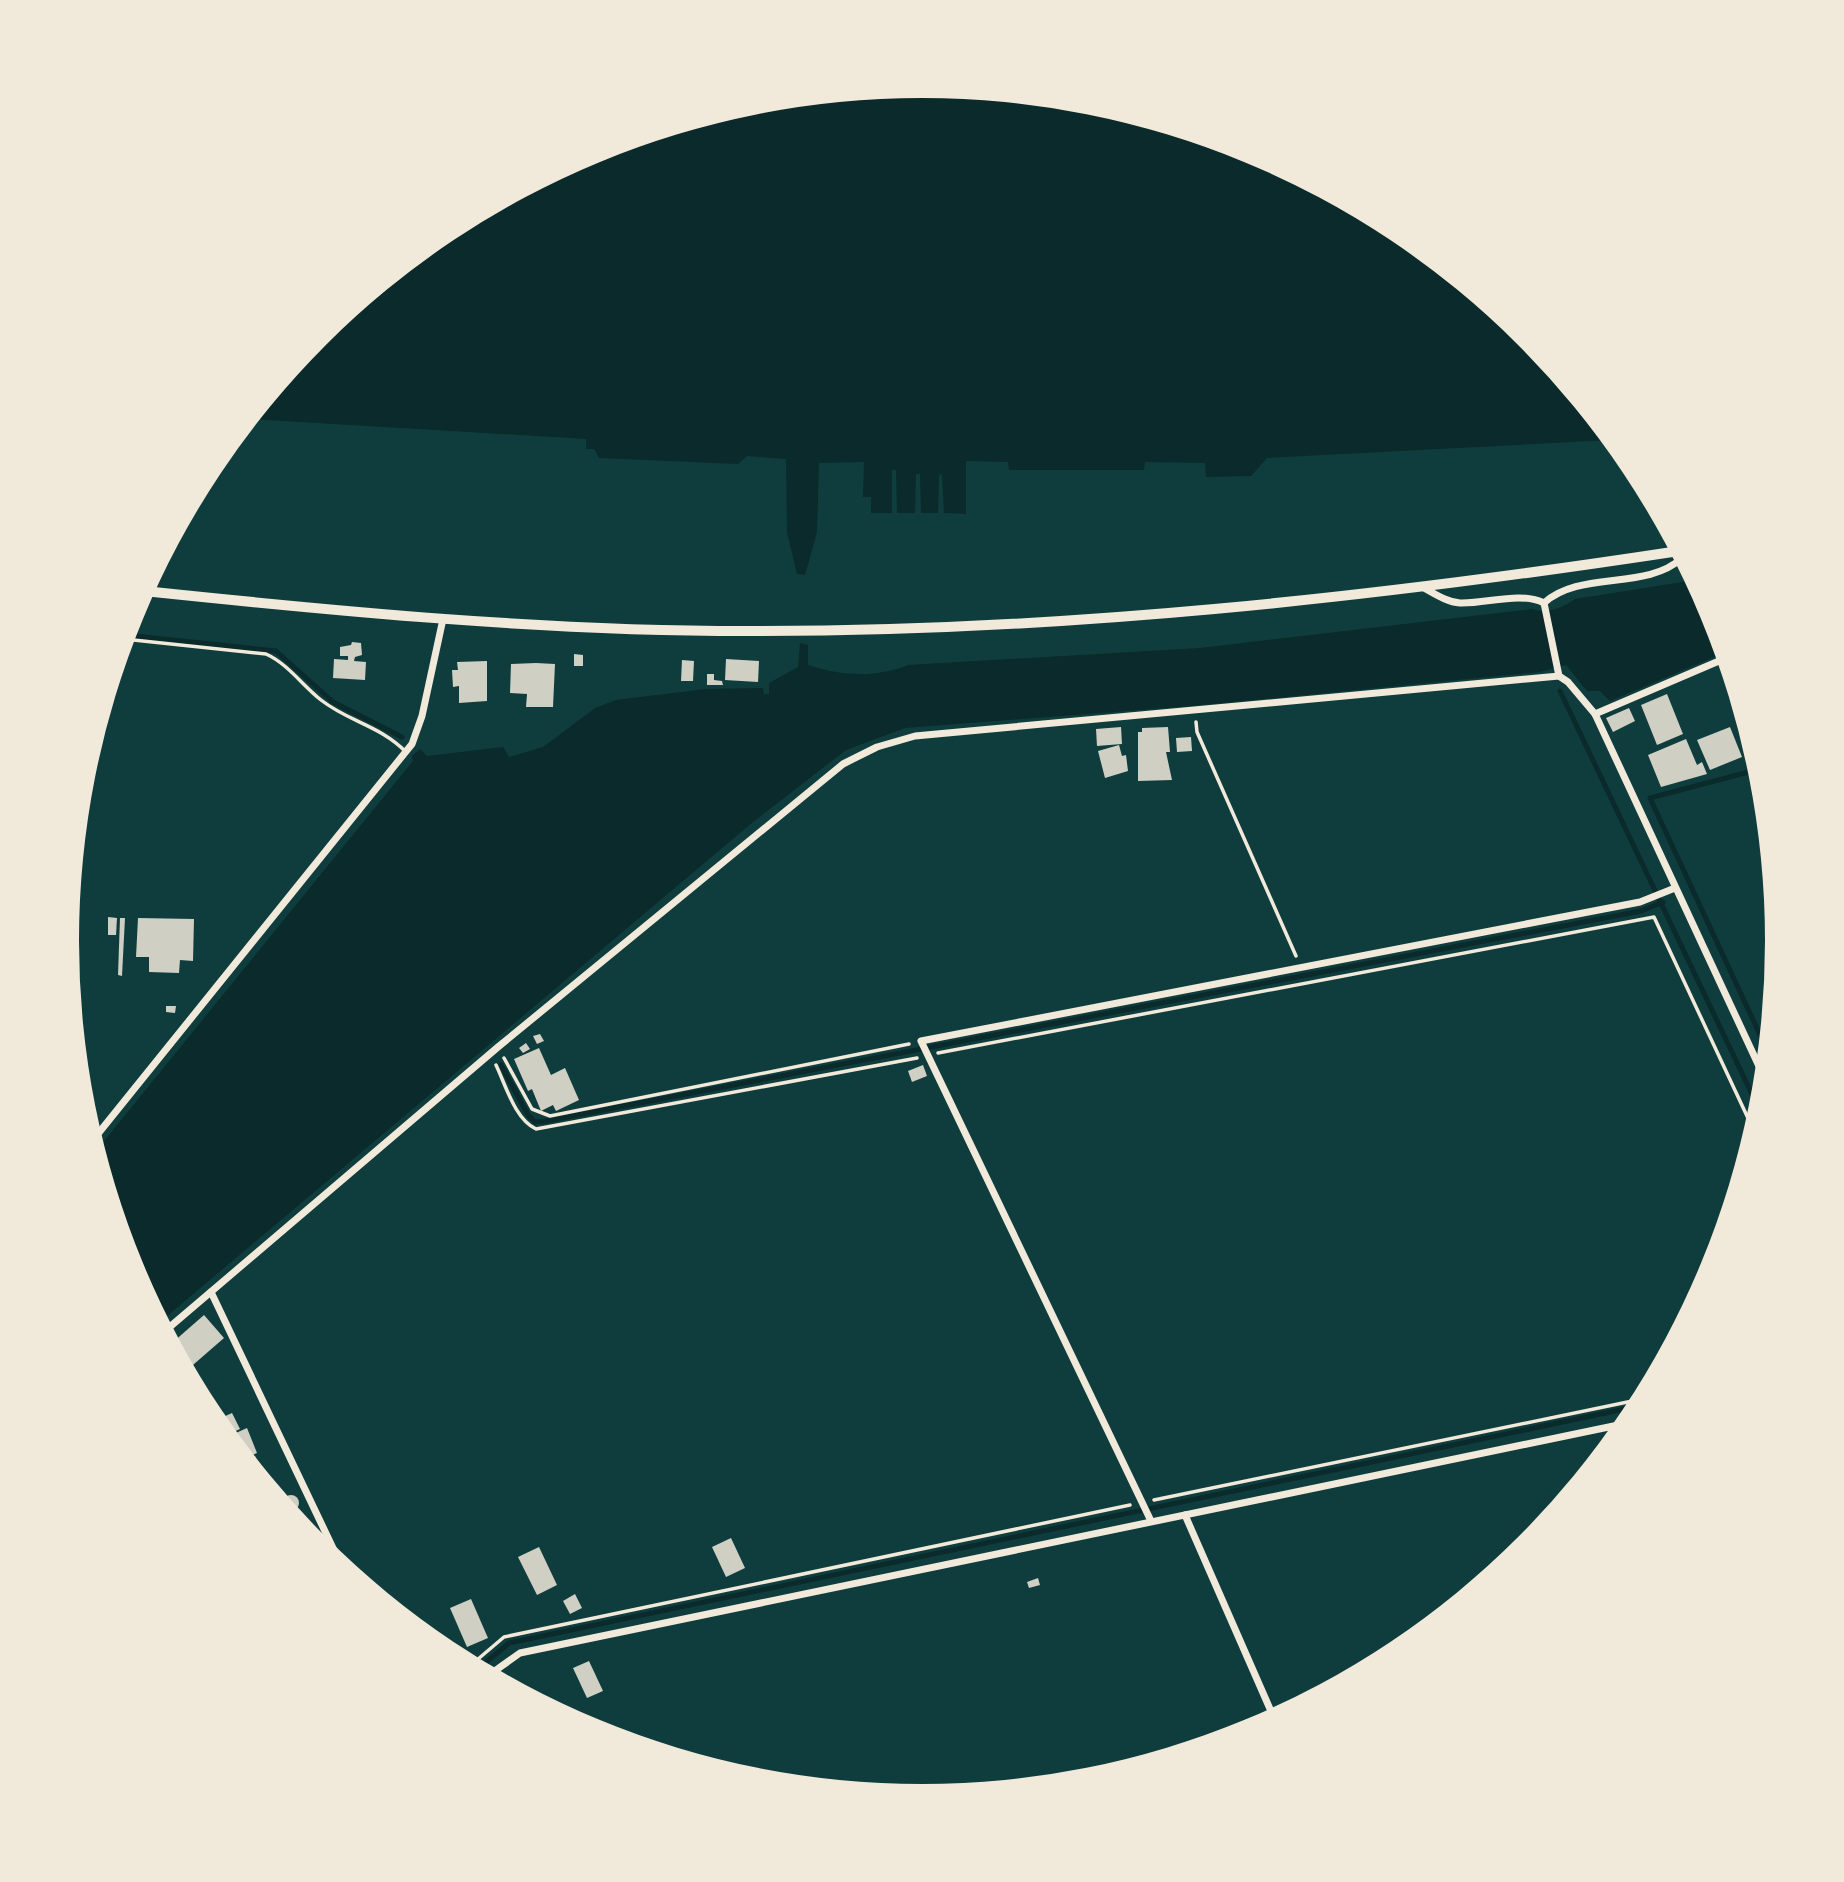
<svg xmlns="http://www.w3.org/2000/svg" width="1844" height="1882" font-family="'PT Sans Narrow',sans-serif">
  <rect width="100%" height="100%" fill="#0f3d3e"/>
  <g fill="#0a2a2b">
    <path d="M922,86L1089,102L1250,151L1398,230L1527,336L1612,440L1267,458L1251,476L1206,477L1205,463L1145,462L1144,470H1009L1008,462L966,461V514L944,513L942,474L939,475L938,513H921L920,474H916L915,513H897L896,470H892V513H871V497H863L864,462L819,463L817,532L805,575L797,574L787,532L786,459L747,456L738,464L599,458L594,449H586V439L249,419L317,336L447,229L595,150L755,102Z"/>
    <path d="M1695,580L1713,614L1724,653L1610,701L1600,691H1587L1566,665L1540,672L1192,706L905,728L846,750L753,822L160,1322L131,1268L96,1151L413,761L412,756L420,749L427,756L503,747L509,757L543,747L595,708L616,700L706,689L763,688L764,694H769V683L798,667L800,643L808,645V665C841,676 877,678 908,665L1200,648L1532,609C1548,614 1562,608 1575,599Z"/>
  </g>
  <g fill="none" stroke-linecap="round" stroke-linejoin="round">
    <g stroke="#0a2a2b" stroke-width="5">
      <path d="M125,635L276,651L333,702L402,737"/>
      <path d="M1560,691L1760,1111"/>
      <path d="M1760,769L1650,798L1767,1050"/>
      <path d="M501,1065L528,1115L535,1122L546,1121L1641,911L1663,902"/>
      <path d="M478,1669L509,1643L1639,1406"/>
    </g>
  </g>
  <g fill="#cfcfc3">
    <path d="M352,642L361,643L362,655L355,657L354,661L366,662L365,680L333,678L334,659L348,660V656H340V647L351,645Z"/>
    <path d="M574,654L583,655V666H574Z"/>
    <path d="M726,659L759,661L758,682L725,680Z"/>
    <path d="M682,660L694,661L693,681H681Z"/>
    <path d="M487,661V701L459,703V686L453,687L452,670H458L457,662Z"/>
    <path d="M536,663L555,664L553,707H526L527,694L510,693L511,664Z"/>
    <path d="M707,674H714V680L722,681L723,685H707Z"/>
    <path d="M1667,694L1683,734L1657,745L1641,705Z"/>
    <path d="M1629,708L1635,721L1613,732L1606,718Z"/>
    <path d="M1121,727L1122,744L1097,746L1096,729Z"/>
    <path d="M1168,727L1170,752H1166L1172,780L1138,781V732H1142V728Z"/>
    <path d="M1730,727L1742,757L1710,770L1697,740Z"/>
    <path d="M1191,737L1192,751L1177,752L1176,738Z"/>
    <path d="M1686,739L1697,765L1702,762L1707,774L1661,787L1648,755Z"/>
    <path d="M1119,745L1122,756L1126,755L1128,771L1105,778L1098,751Z"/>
    <path d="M108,917L117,918L116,935H108Z"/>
    <path d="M120,918H125L122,976L118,975Z"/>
    <path d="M138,918L194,919L193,961L180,960L179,973L149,972V957H136Z"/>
    <path d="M166,1006H176L175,1013L166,1012Z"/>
    <path d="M540,1034L544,1041L537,1044L533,1036Z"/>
    <path d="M526,1043L530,1049L523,1053L519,1048Z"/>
    <path d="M539,1048L551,1075L565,1068L579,1100L556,1111L553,1105L541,1111L532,1089L528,1091L514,1059Z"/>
    <path d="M923,1065L927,1076L912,1082L908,1071Z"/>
    <path d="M204,1315L224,1338L186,1371L172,1343Z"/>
    <path d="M192,1381H198L203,1387L201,1396L210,1403L209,1412Z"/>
    <path d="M232,1413L240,1429L229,1434L221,1418Z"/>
    <path d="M247,1428L257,1453L245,1458L227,1437Z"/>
    <path d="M255,1456L258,1463L252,1466L246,1460Z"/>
    <circle cx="291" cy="1503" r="8"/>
    <path d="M304,1517L316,1544L296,1521Z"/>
    <path d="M731,1538L745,1568L726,1577L712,1547Z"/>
    <path d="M539,1547L557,1585L537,1595L518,1557Z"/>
    <path d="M1038,1578L1040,1585L1029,1588L1027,1582Z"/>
    <path d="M575,1594L582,1608L570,1614L563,1601Z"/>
    <path d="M471,1599L488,1638L467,1647L450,1608Z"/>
    <path d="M589,1661L603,1691L587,1698L573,1668Z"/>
  </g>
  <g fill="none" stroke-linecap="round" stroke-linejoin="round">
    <g stroke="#f1e9da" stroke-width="3.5">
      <path d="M1196,722L1197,732L1296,956"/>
      <path d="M938,1053L1654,917L1754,1131"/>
      <path d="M504,1058L532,1109L550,1116L909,1044"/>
      <path d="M496,1065C506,1086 515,1119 536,1129L917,1058"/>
      <path d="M1154,1500L1642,1399"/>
      <path d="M471,1665L504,1637L1130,1505"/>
    </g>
    <path stroke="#f1e9da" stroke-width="3.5" d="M124,639L266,654C288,664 302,685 321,700C349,722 379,725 406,752"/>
    <g stroke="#f1e9da" stroke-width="7">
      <path d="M1424,588C1435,594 1447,602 1460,603C1486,604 1520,591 1544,603L1559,676L1568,682L1595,714L1764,1077"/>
      <path d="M1544,603C1580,570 1646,591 1682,558"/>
      <path d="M1595,714L1726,658"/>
      <path d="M93,1140L412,744L422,716L443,619"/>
      <path d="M211,1292L342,1567"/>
      <path d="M165,1331L498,1047L843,764L877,747L915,736L1559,676"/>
      <path d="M1185,1515L1274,1718"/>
      <path d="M1151,1521L921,1041L1640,902L1675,888"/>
      <path d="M489,1675L520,1653L1628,1423"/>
    </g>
    <path stroke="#f1e9da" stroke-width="10" d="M144,591C344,612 545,631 746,631C1060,632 1370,598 1679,551"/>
  </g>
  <path d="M0 0H1844V1882H0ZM79 941a843 843 0 1 1 1686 0a843 843 0 1 1-1686 0Z" fill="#f1e9da" fill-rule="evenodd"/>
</svg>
